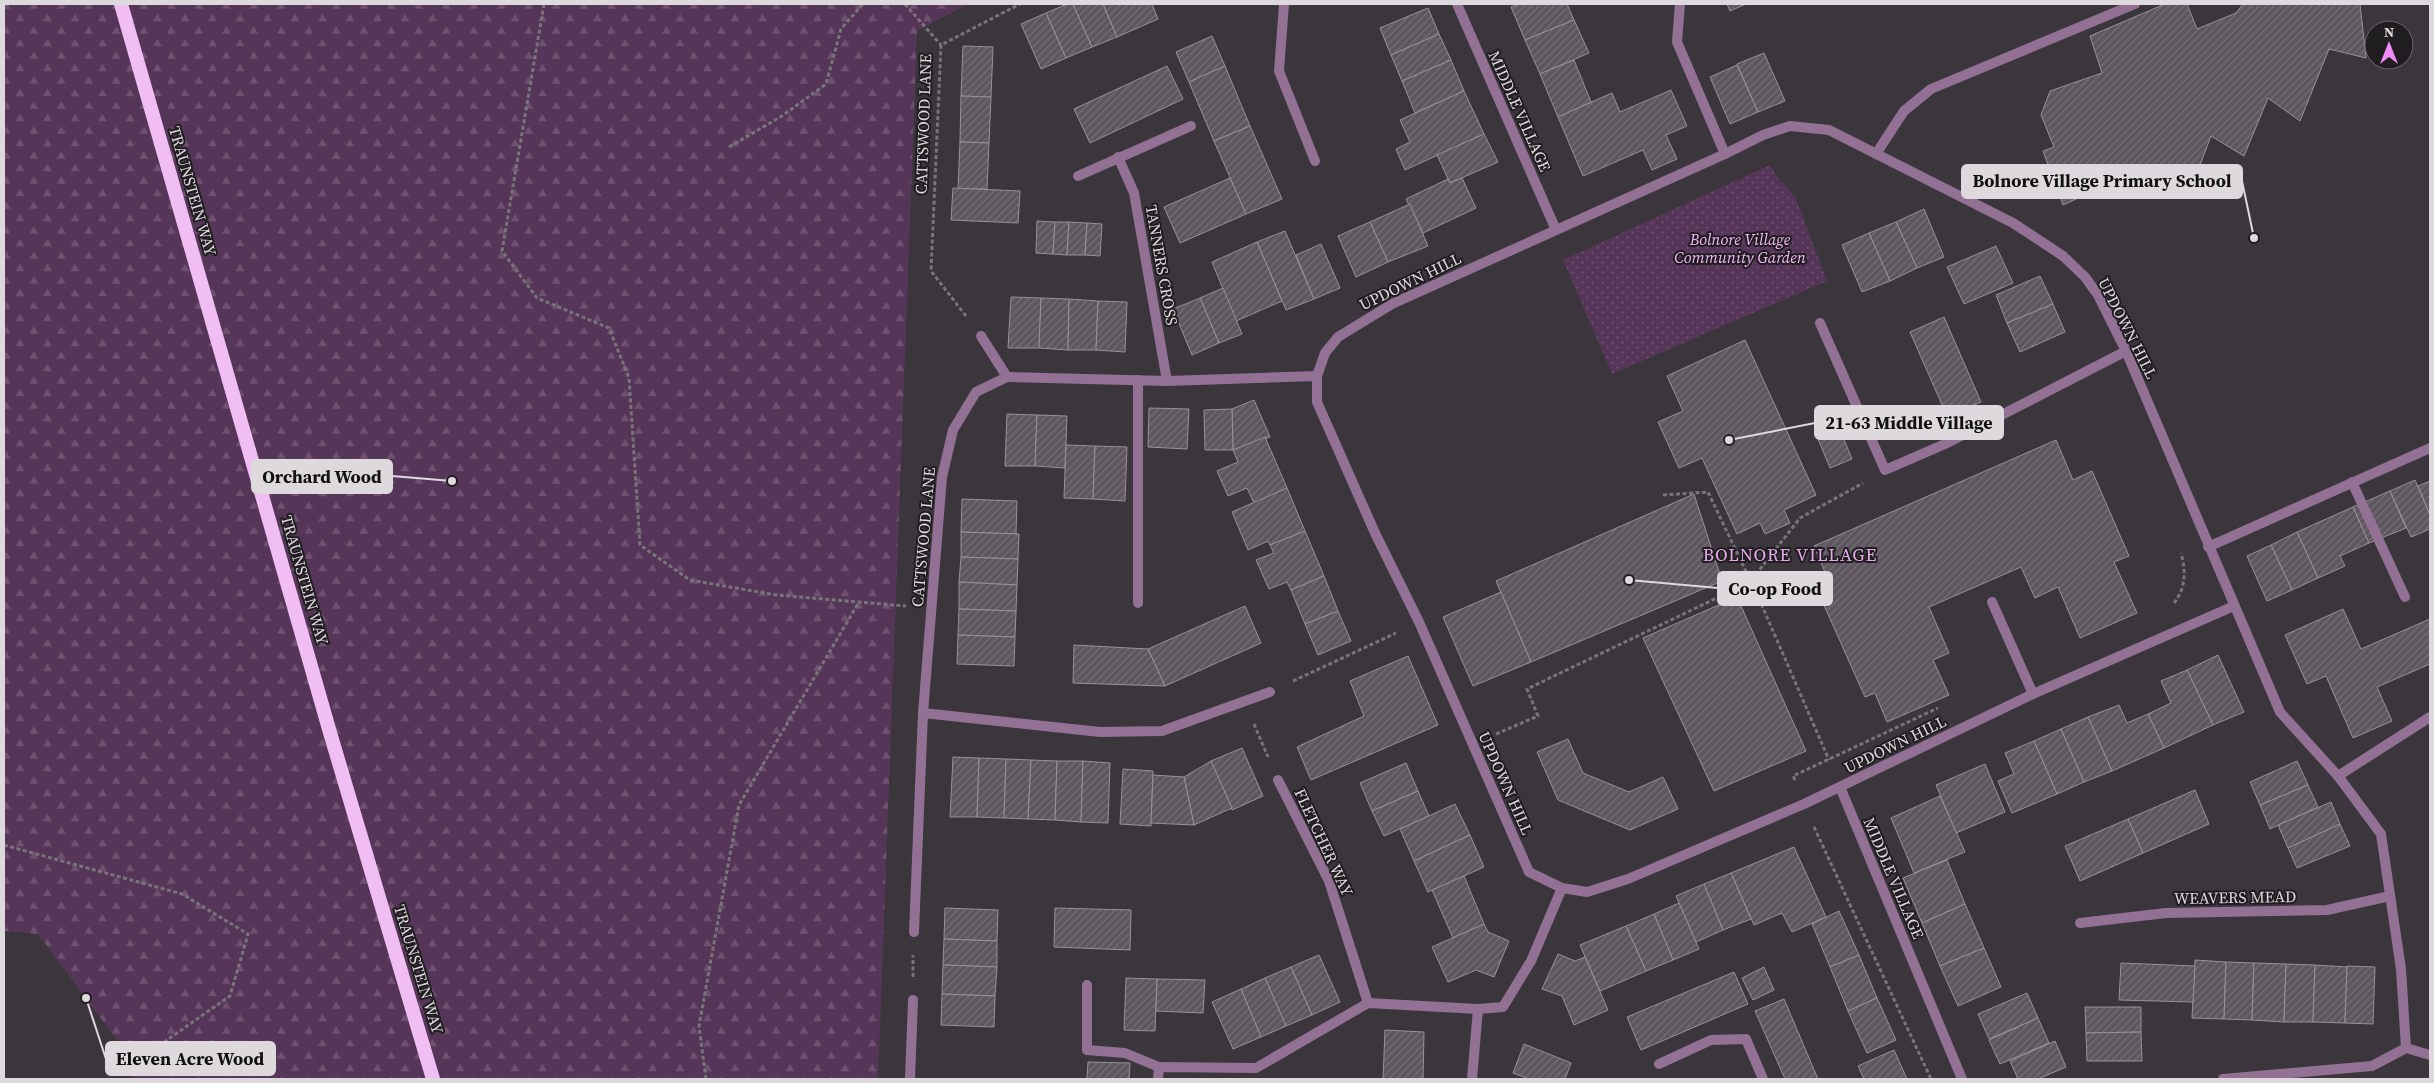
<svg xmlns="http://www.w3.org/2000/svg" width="2434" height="1083" font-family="'Source Serif 4',serif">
  <defs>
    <pattern id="forest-firs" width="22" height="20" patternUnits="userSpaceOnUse" patternTransform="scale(1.25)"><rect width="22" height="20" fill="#563658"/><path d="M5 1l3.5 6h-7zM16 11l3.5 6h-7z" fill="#6e5270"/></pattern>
    <pattern id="garden-dots" width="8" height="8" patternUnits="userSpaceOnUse" patternTransform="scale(1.25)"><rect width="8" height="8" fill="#563658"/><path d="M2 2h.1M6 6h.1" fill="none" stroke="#6e5270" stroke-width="1.8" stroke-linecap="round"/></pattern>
    <pattern id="building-hatch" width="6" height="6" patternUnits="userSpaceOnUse" patternTransform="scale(1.25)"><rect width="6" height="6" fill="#5d565e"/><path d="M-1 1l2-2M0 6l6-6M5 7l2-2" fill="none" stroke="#746e75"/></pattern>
  </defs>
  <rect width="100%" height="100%" fill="#3b353c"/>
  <path fill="url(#forest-firs)" d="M4,4H968L917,31L878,1079H130L134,1063L38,934L4,931Z"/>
  <path fill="url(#garden-dots)" d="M1770,165L1778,178L1796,198L1827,281L1612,374L1563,260Z"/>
  <g fill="url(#building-hatch)" stroke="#999199">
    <path d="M1067,4H1073L1092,47L1066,58L1046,13Z"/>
    <path d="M1073,4H1103L1117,37L1092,47Z"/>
    <path d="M1103,4H1152L1158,19L1117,37Z"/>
    <path d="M1519,4H1567L1574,20L1525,40L1511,7Z"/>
    <path d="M1727,4H1746L1730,11Z"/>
    <path d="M2165,4H2187L2197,29L2236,13L2243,4H2360L2366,58L2329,49L2300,121L2268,98L2244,156L2211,136L2190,192L2150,165L2063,205L2043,151L2054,147L2041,115L2050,91L2102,73L2090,36Z"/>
    <path d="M1428,8L1439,34L1391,55L1380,28Z"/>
    <path d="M1046,13L1066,58L1041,69L1021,24Z"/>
    <path d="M1574,20L1589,53L1540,74L1525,40Z"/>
    <path d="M1439,34L1451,60L1402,81L1391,55Z"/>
    <path d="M1212,36L1225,66L1189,82L1176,52Z"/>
    <path d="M963,46L993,47L991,97L961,96Z"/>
    <path d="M1764,53L1785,101L1758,112L1737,64Z"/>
    <path d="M1451,60L1464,91L1415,113L1402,81Z"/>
    <path d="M1574,60L1591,102L1558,117L1540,74Z"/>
    <path d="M1737,65L1758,112L1730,124L1710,77Z"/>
    <path d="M1167,66L1183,99L1090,143L1074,109Z"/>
    <path d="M1225,66L1250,126L1214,141L1189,82Z"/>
    <path d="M1671,90L1687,126L1666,135L1677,159L1652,170L1643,150L1583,176L1558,117L1612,93L1620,112Z"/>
    <path d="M1464,91L1484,134L1405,170L1396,149L1410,142L1400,120Z"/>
    <path d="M961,96L991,97L989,143L960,142Z"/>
    <path d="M1250,126L1282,199L1246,214L1214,141Z"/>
    <path d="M1484,134L1498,162L1450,183L1437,155Z"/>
    <path d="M960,142L989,143L987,189H958Z"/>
    <path d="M1230,178L1246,214L1180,243L1164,207Z"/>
    <path d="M1462,178L1476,208L1423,233L1406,199L1448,179L1450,183Z"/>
    <path d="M953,188L1020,191L1018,223L951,220Z"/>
    <path d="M1410,204L1428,246L1388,262L1370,222Z"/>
    <path d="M1924,209L1944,257L1917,268L1896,222Z"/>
    <path d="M1037,221L1055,222L1053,254L1036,253Z"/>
    <path d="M1055,222H1069L1067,255L1053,254Z"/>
    <path d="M1069,222L1087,223L1085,255H1067Z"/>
    <path d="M1370,222L1388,262L1356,277L1338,236Z"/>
    <path d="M1896,222L1917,268L1890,281L1869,233Z"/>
    <path d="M1087,223L1102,224L1100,256L1085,255Z"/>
    <path d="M1285,231L1314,299L1286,310L1257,242Z"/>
    <path d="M1869,233L1890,281L1862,292L1842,245Z"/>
    <path d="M1257,242L1282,301L1236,321L1212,262Z"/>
    <path d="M1321,244L1340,288L1314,299L1296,255Z"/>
    <path d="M1996,246L2013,283L1964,304L1947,267Z"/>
    <path d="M2040,276L2053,304L2007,323L1996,295Z"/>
    <path d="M1223,288L1242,334L1219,343L1200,298Z"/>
    <path d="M1011,297L1041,298L1039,348H1008Z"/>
    <path d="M1041,298L1069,299L1068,350L1039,348Z"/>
    <path d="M1200,298L1219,343L1192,355L1173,309Z"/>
    <path d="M1069,299L1098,301L1096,350H1068Z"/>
    <path d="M1098,301L1127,302L1125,352L1096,350Z"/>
    <path d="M2053,304L2065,332L2020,352L2007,323Z"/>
    <path d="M1944,317L1981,402L1947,416L1910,332Z"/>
    <path d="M1745,340L1816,495L1784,510L1790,523L1765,534L1760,523L1737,534L1702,458L1679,468L1658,422L1683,411L1667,376Z"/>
    <path d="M1254,400L1270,437L1233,450L1232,409Z"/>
    <path d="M1149,408L1189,409L1187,449L1148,447Z"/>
    <path d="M1232,409L1233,450H1205L1204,410Z"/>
    <path d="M1007,414L1037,415L1035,466H1005Z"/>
    <path d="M1037,415L1067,416L1065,468L1035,466Z"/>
    <path d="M1838,425L1852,459L1830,468L1816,434Z"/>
    <path d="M1265,437L1287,488L1254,503L1247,488L1228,496L1217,471L1238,462L1233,450Z"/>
    <path d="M2056,440L2073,480L2092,471L2129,556L2114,562L2137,613L2080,638L2058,587L2035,598L2021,567L1929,607L1949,653L1933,660L1949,695L1887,722L1875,693L1865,697L1819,594L1832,589L1814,546Z"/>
    <path d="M1066,445L1095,446L1093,499L1064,498Z"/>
    <path d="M1095,446L1127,447L1125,501L1093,499Z"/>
    <path d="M2415,480L2430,515V529L2411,537L2390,491Z"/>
    <path d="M2430,481V515L2418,486Z"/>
    <path d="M1287,488L1305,531L1270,545L1268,541L1248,550L1232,512Z"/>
    <path d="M2390,491L2406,528L2369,543L2353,507Z"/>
    <path d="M1694,494L1722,581L1531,662L1496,581Z"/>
    <path d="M962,499L1017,501L1016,534L961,532Z"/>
    <path d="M2353,507L2369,543L2340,556L2345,566L2318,578L2297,532Z"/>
    <path d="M1305,531L1324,576L1291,590L1287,582L1269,589L1256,560L1274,553L1270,545Z"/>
    <path d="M961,532L1019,534L1018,559L961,557Z"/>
    <path d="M2297,532L2318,578L2292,590L2271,545Z"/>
    <path d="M2271,545L2292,590L2267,601L2247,556Z"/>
    <path d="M961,557L1018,559L1017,585L959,582Z"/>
    <path d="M1324,576L1338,611L1305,624L1291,590Z"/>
    <path d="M959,582L1017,585L1016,611L959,609Z"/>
    <path d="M1501,592L1531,662L1473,686L1443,617Z"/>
    <path d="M1737,597L1806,751L1714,791L1643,638Z"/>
    <path d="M1245,606L1261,643L1165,686L1148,649Z"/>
    <path d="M959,609L1016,611L1015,637L958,635Z"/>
    <path d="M2343,609L2361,649L2430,619V664L2377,687L2392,721L2353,738L2326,676L2307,684L2285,635Z"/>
    <path d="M1338,611L1351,641L1318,655L1305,624Z"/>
    <path d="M958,635L1015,637L1014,666L957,664Z"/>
    <path d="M1074,645L1148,649L1165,686L1073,683Z"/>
    <path d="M2218,655L2244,712L2213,725L2187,670Z"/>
    <path d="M1408,656L1438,725L1311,780L1297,747L1364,716L1350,681Z"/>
    <path d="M2187,670L2213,725L2164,748L2148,714L2171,703L2161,681Z"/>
    <path d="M2119,705L2127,723L2148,714L2164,748L2112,771L2088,717Z"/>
    <path d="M2088,717L2112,771L2084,782L2061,729Z"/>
    <path d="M2061,729L2084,782L2057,794L2034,741Z"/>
    <path d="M1568,739L1583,773L1629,792L1663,777L1678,809L1630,830L1558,800L1537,752Z"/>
    <path d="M2034,741L2057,794L2012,813L1998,781L2014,774L2005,753Z"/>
    <path d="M1242,748L1263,796L1232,810L1211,761Z"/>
    <path d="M953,757L979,758L977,817H950Z"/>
    <path d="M979,758L1006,759L1004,818L977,817Z"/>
    <path d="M1006,759L1031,760L1028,819L1004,818Z"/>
    <path d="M1031,760L1057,761L1055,820L1028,819Z"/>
    <path d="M1057,761H1083L1081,822L1055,820Z"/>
    <path d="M1083,761L1110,763L1108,823L1081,822Z"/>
    <path d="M1211,761L1232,808L1194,825L1184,777Z"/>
    <path d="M2297,761L2308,785L2260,805L2250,782Z"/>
    <path d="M1406,763L1418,791L1372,811L1360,783Z"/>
    <path d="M1985,764L2005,812L1956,833L1936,785Z"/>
    <path d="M1123,769L1153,771L1151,826L1120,824Z"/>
    <path d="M1153,775L1184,777L1194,825L1151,823Z"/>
    <path d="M2308,785L2318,807L2270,829L2260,805Z"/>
    <path d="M2195,790L2209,824L2143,853L2128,819Z"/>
    <path d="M1418,791L1429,816L1384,836L1372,811Z"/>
    <path d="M1940,796L1965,852L1914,873L1891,818Z"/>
    <path d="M2331,802L2340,824L2288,848L2278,825Z"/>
    <path d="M1455,804L1470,835L1414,861L1400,829Z"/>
    <path d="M2128,819L2143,853L2080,881L2065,846Z"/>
    <path d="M2340,824L2350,846L2297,868L2288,848Z"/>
    <path d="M1470,835L1484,867L1428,892L1414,861Z"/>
    <path d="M1794,847L1826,917L1792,932L1782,913L1754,925L1731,873Z"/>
    <path d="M1947,860L1965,904L1922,923L1903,878Z"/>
    <path d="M1731,873L1751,919L1723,930L1704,884Z"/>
    <path d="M1464,876L1484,924L1453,938L1432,890Z"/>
    <path d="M1704,884L1723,930L1696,942L1676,896Z"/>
    <path d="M1679,903L1699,949L1673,960L1654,914Z"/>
    <path d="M1965,904L1984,948L1940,966L1922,923Z"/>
    <path d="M945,908L998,910L997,941L944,939Z"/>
    <path d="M1055,908L1131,910L1130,950L1054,947Z"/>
    <path d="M1839,911L1859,955L1830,967L1812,924Z"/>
    <path d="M1654,914L1673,960L1646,971L1626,926Z"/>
    <path d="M1484,924L1488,932L1509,941L1494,977L1476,970L1448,982L1432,947Z"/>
    <path d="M1626,926L1646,971L1600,991L1580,945Z"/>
    <path d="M944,939L997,941V967L943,965Z"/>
    <path d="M1984,948L2001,987L1958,1006L1940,966Z"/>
    <path d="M1558,954L1575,961L1585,957L1608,1010L1574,1025L1562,996L1542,989Z"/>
    <path d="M1319,955L1340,1002L1312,1015L1291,967Z"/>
    <path d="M1859,955L1877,998L1848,1011L1830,967Z"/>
    <path d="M2195,960L2226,962L2224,1019L2192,1018Z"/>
    <path d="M2226,962L2254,963L2252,1020L2224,1019Z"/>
    <path d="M2121,963L2195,966L2193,1002L2119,1000Z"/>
    <path d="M2254,963L2286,964L2284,1022L2252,1020Z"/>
    <path d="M2286,964L2315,965L2313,1022H2284Z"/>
    <path d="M943,965L997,967L995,996L942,994Z"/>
    <path d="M2315,965L2347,967L2345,1023L2313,1022Z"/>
    <path d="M2347,966L2375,967L2373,1024L2345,1023Z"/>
    <path d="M1291,967L1312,1015L1286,1026L1265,978Z"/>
    <path d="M1764,967L1774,990L1753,1000L1742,978Z"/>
    <path d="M1734,972L1748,1004L1641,1050L1627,1017Z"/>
    <path d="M1126,978L1157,979L1155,1031L1124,1030Z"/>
    <path d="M1265,978L1286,1026L1261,1037L1241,989Z"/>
    <path d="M1157,979L1205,980L1203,1013L1156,1011Z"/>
    <path d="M1241,989L1261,1037L1233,1049L1212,1002Z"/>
    <path d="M2027,993L2038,1018L1989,1039L1978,1014Z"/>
    <path d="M942,994L995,996L994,1027L941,1025Z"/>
    <path d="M1877,998L1896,1040L1867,1053L1848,1011Z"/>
    <path d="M1784,999L1818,1079H1785L1755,1011Z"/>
    <path d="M2085,1007H2141V1032L2086,1033Z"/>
    <path d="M2038,1018L2049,1043L2000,1064L1989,1040Z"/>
    <path d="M1385,1030L1424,1032L1423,1079H1383Z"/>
    <path d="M2141,1032L2142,1061H2087L2086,1033Z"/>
    <path d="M2055,1041L2066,1067L2038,1079H2018L2010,1061Z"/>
    <path d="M1524,1044L1571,1063L1565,1079H1529L1513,1073Z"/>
    <path d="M1894,1050L1907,1079H1864L1858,1066Z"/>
    <path d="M1088,1062L1130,1063L1129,1079H1087Z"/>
  </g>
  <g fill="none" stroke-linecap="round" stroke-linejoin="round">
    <g stroke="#79747a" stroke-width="3" stroke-dasharray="4 2.5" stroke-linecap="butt">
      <path d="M544,4L502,251L537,298L609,328L629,378L640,545L690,580L776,595L906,606"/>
      <path d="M905,4L941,45"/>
      <path d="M729,147L782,116L826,84L841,29L863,4"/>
      <path d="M966,316L931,271L941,45L1020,4"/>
      <path d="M1663,495L1708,492L1760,601L1829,760"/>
      <path d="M2174,603C2186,588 2186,571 2181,553"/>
      <path d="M1293,681L1396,633"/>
      <path d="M1254,724L1268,757"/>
      <path d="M1496,734L1538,716L1527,689L1750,582L1800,518L1863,483"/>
      <path d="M1795,780L1793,776L1938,708"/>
      <path d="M1814,827L1931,1079"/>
      <path d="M4,845L182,894L248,934L230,996L134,1063"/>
      <path d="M913,977V955"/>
      <path d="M706,1079L699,1026L739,805L859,602"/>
    </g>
    <path stroke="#927194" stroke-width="10" d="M1876,154L1904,111L1931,89L2135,4"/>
    <g stroke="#927194" stroke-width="10">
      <path d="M1284,4L1279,71L1315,161"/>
      <path d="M1457,4L1556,230"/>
      <path d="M1680,4L1677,42L1725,154"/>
      <path d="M1118,157L1134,193L1167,381"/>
      <path d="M1078,176L1191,126"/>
      <path d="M1820,323L1885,470L1945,444L2126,351"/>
      <path d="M1007,377L1167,381L1317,376"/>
      <path d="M1138,380V603"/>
      <path d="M2352,482L2405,597"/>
      <path d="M2208,547L2430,448"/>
      <path d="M1992,602L2033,694"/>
      <path d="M2234,606L2033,694L1804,804L1628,879L1587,892L1562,888L1529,872L1419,622L1375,533L1317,402V376L1325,353L1338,337L1392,304L1725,154L1763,135L1790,126L1829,130L2013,223L2063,256L2085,277L2098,295L2126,351L2280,712L2338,776L2381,834L2401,969L2406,1048"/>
      <path d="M923,713L1100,732L1162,731L1270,692"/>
      <path d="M2338,776L2430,717"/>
      <path d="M1278,780L1329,881L1368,1003"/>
      <path d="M1840,787L1962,1079"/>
      <path d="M2080,923L2166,913L2327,910L2390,896"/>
      <path d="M914,932L923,713L942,477L953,430L976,392L1007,377L981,336"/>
      <path d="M1087,985V1050L1125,1053L1159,1067"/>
      <path d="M1659,1064L1711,1040L1746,1039L1763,1079"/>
      <path d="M910,1079L913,1000"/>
      <path d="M1158,1079L1159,1067L1256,1068L1368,1003L1478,1009"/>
      <path d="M1472,1079L1478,1009L1503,1007L1531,961L1562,888"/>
      <path d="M2223,1079L2372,1066L2406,1048L2430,1055"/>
    </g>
    <path stroke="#f0bef2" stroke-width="14" d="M121,4L331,736L433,1079"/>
  </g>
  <g text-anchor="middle" stroke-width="4" stroke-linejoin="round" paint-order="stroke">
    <g font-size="16" fill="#ddd9dd" stroke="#201d21">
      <text transform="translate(1520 111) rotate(66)" y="6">MIDDLE VILLAGE</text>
      <text transform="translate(923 124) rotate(-88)" y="6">CATTSWOOD LANE</text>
      <text transform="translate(193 191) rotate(74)" y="6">TRAUNSTEIN WAY</text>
      <text transform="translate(1162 265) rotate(80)" y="6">TANNERS CROSS</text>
      <text transform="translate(1410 281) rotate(-26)" y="6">UPDOWN HILL</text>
      <text transform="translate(2128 328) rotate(63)" y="6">UPDOWN HILL</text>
      <text transform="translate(923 537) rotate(-85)" y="6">CATTSWOOD LANE</text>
      <text transform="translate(305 580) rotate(74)" y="6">TRAUNSTEIN WAY</text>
      <text transform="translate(1895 744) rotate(-26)" y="6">UPDOWN HILL</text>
      <text transform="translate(1506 783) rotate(66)" y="6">UPDOWN HILL</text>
      <text transform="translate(1324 842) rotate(65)" y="6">FLETCHER WAY</text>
      <text transform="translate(1894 878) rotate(67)" y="6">MIDDLE VILLAGE</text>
      <text transform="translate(2235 897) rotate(-1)" y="6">WEAVERS MEAD</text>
      <text transform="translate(419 969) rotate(73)" y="6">TRAUNSTEIN WAY</text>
    </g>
    <g font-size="16" font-style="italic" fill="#f6b7f9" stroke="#201d21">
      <text x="1740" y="245">Bolnore Village<tspan x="1740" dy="18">Community Garden</tspan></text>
    </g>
    <g font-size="18" letter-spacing="1" fill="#e3abe6" stroke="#201d21">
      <text x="1790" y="561">BOLNORE VILLAGE</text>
    </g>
  </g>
  <path fill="none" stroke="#ddd9dd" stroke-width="2" d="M2254 238L2242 181M1729 440L1815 423M452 481L392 476M1629 580L1718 588M86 998L106 1059"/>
  <g fill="#ddd9dd" stroke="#201d21" stroke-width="2">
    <circle cx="2254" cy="238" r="5"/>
    <circle cx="1729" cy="440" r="5"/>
    <circle cx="452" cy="481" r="5"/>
    <circle cx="1629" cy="580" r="5"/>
    <circle cx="86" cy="998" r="5"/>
  </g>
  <g fill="#ddd9dd" stroke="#ddd9dd" stroke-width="2">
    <rect x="1962" y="165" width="280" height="33" rx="5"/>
    <rect x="1815" y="406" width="188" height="33" rx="5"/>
    <rect x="252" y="460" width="140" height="33" rx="5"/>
    <rect x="1718" y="572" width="114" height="33" rx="5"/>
    <rect x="106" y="1042" width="169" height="33" rx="5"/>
  </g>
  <g font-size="18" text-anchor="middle" font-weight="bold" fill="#111">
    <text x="2102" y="187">Bolnore Village Primary School</text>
    <text x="1909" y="429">21-63 Middle Village</text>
    <text x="322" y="483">Orchard Wood</text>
    <text x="1775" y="595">Co-op Food</text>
    <text x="190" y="1065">Eleven Acre Wood</text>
  </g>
  <rect width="2434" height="1083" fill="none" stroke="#ddd9dd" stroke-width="10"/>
  <g transform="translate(2389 45)"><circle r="24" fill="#201d21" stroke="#6c686c"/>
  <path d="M0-4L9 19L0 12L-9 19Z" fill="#ef8bf6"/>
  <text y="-8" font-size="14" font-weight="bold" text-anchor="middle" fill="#ddd9dd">N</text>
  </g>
</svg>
